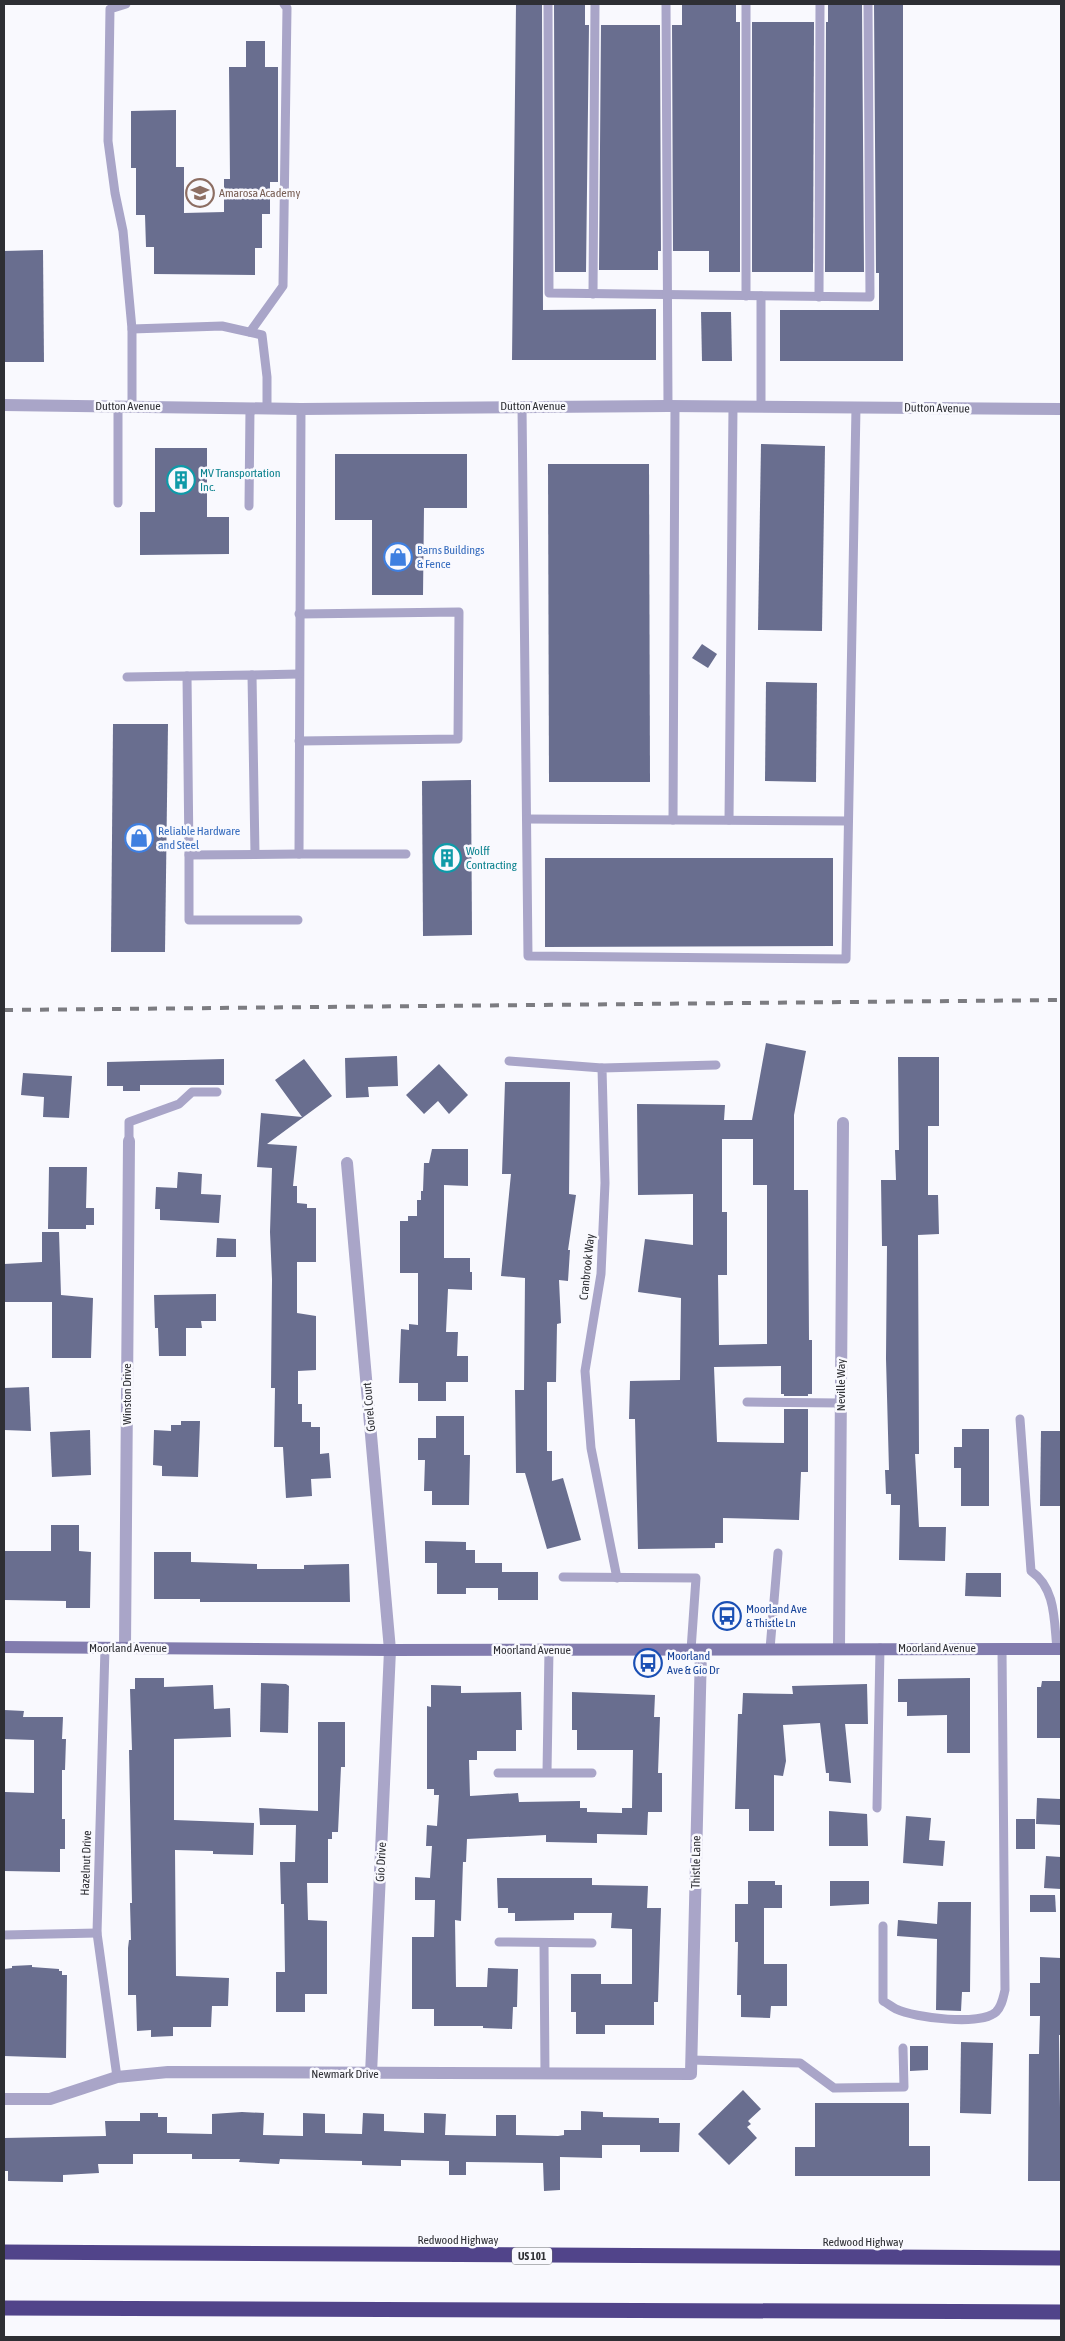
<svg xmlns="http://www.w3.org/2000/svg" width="1065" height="2341" font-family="'Asap Condensed',sans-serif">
  <rect width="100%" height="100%" fill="#f9f9fe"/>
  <g fill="#696e8f" fill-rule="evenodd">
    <path d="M516,4H542L543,310L656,309V360H512Z"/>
    <path d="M554,4H585V25H589L586,272H555Z"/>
    <path d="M682,4H736V22H740V272H709V251H673L672,25H682Z"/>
    <path d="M828,4H862L864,272H825L826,22H828Z"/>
    <path d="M874,4H903V361H780V310H879V273H876Z"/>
    <path d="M752,22H814L813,272H752Z"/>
    <path d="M601,25H660L661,251H658V270H599Z"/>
    <path d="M246,41H265V67H278V182H270V214H262V248H255V275L154,274V247H146L145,215H136V168H131V111L176,110V167H184V213L224,212V179H230L229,67H246Z"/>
    <path d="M43,250L44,362H4V251Z"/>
    <path d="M701,312H731L732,361H702Z"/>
    <path d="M761,444L825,446L822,631L758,630Z"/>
    <path d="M155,448H207V517H229V554L140,555V512H155Z"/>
    <path d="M335,454H467V508H424L423,595H372V520H335Z"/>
    <path d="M548,464H649L650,782H549Z"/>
    <path d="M702,644L717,654L708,668L692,658Z"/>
    <path d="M766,682L817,683L816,782L765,781Z"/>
    <path d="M113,724H168L165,952H111Z"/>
    <path d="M471,780L472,935L423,936L422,781Z"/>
    <path d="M545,858H833V946L545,947Z"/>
    <path d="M766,1043L806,1051L794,1115V1190H808L809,1340H812V1394H808V1396H784V1394H781V1366L714,1367L717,1442L784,1443V1409H808V1472H801L799,1520L723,1518V1543H715V1548L638,1549L635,1419H629L630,1381L680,1380L681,1298L638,1292L645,1239L693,1245V1194L638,1195L637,1104L725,1105L724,1120H752ZM722,1139H753V1185H767V1344L719,1345L718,1275H727V1212H722Z"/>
    <path d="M397,1056L398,1086L368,1087L369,1097L346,1098L345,1058Z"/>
    <path d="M898,1057H939V1126H928V1195H938L939,1234L918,1235L919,1454H915L919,1527H946L945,1561L899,1560L900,1505H891V1494H886L885,1470H889L886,1359L887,1246H882L881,1180H896L895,1150H899Z"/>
    <path d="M224,1059V1085H140V1091H123V1086H107V1062Z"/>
    <path d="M304,1059L332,1096L267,1144L297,1146L293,1186H297V1203L307,1204V1208H316V1262H297V1313L316,1316V1370L298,1371V1404H302V1422H311V1427H320V1454L329,1453L331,1478L311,1479L312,1496L286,1498L283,1447H274L275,1388H271L272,1279L270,1232L272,1168L257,1167L261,1113L302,1117L275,1080Z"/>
    <path d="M439,1064L468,1095L449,1114L438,1101L424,1114L406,1095Z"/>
    <path d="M23,1073L72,1076L69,1118L43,1117L44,1097L21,1095Z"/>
    <path d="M505,1082H570L569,1194L576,1195L568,1250H570L568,1281L559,1280L561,1323L557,1324L556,1382H547V1451H552V1481L563,1478L581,1540L547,1549L525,1473H516L515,1390H524L525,1278L501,1276L511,1174H502Z"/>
    <path d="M432,1149H468V1186L444,1185V1258H470V1272H472V1290L448,1289L446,1332H458L457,1356H468V1382H446V1401H418V1383H399L401,1329L409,1330V1324L418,1325V1273H400V1221H408V1216H417V1200H421V1191H423L424,1163H429Z"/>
    <path d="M49,1167H87L86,1208H94V1225H86V1229H48Z"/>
    <path d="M178,1172L202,1174L201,1194L221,1195L219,1223L160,1220V1209H155L156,1187L177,1188Z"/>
    <path d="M42,1232H59L61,1295L93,1298L91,1358H52V1302H4V1264L42,1262Z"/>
    <path d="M217,1238L236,1239V1257H216Z"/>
    <path d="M216,1294V1321H201L202,1328H186V1356H159L158,1328H155L154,1295Z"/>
    <path d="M29,1387L31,1431L4,1430V1388Z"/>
    <path d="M436,1416H464V1455H470L469,1505H432V1491H424L425,1460H418V1438H436Z"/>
    <path d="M181,1421H200L198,1477L162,1476V1466L153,1465L154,1430L171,1431V1425H181Z"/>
    <path d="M962,1429H989V1506H961V1468H954V1447H962Z"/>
    <path d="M90,1430L91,1475L52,1477L50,1432Z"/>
    <path d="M1041,1431H1061V1506H1040Z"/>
    <path d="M51,1525H79V1551L91,1552L90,1608H66V1601L4,1600V1551H51Z"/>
    <path d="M425,1541L466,1542V1550H475V1563H502V1572H538V1600H498V1588H466V1594H437V1563H425Z"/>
    <path d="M154,1552H191V1562L257,1564V1569H304V1565L349,1564L350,1602H200V1599H154Z"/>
    <path d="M966,1573H1001V1597L965,1596Z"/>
    <path d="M135,1678H164V1687L213,1685L214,1709L230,1708L231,1737L174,1739V1820L254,1823L253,1855L213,1854V1851L175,1850L176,1976L229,1978L228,2006H212L211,2027H173V2036L151,2037V2030L137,2031L136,1995H128V1948L129,1940H131L130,1903H132L129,1750H132L130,1689H135Z"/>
    <path d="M970,1678V1753H947V1715L907,1716V1702H898V1679Z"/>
    <path d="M1042,1681H1061V1738H1037V1687H1041Z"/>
    <path d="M261,1683L286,1684L289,1686L288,1733L260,1732Z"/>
    <path d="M867,1684L868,1724H845L851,1783L829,1781V1773H826L820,1723L783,1725L786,1761L783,1776L774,1775V1831H749V1809H735L738,1714H742L743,1693L793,1694L792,1686Z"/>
    <path d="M431,1685L461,1686V1693L521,1692L522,1730H516V1751H477V1760H469L470,1796L518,1793L519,1802L580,1801V1808H587V1812L622,1813V1808H632L633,1750H577V1730H572V1692L655,1695L654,1717H660L658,1773H662V1812H648L647,1835L597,1834V1843L546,1842V1835L467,1839L466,1862H463L461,1921L455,1920L456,1987H487L488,1968L518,1969L517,2007H513L512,2029L483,2028V2026H434V2009H412V1937H434L435,1900H415V1877L430,1878L432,1846H426L427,1825L437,1826L439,1795H434V1789H427V1706L431,1707Z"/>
    <path d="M4,1710L24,1711L23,1717H63L62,1739H66L65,1770H62V1819H65V1849H60V1872L4,1871V1795L5,1792L34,1793V1740L4,1739Z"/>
    <path d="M318,1722H345V1767H341L338,1832H332V1839H328V1883H307L308,1920L327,1921V1994H305V2012H276V1972H285L284,1904H281L280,1862H295L296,1825H260L259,1808L318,1811Z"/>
    <path d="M1037,1798L1061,1799V1825L1036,1824Z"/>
    <path d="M829,1811L867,1814L868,1846H829Z"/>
    <path d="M906,1816L931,1818L929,1840L945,1841L943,1866L903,1863Z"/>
    <rect x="1016" y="1819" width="19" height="30"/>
    <path d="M1046,1856L1061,1857V1889L1044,1888Z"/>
    <path d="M497,1878H592V1885L648,1886L647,1908H661L658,2002H654V2025H605V2034H576V2012H571V1974H601V1984H632V1929L611,1928L612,1913H574V1920L515,1921V1913H508V1908H498Z"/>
    <path d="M748,1881H775V1885H782V1908H764V1964H787V2006H771L770,2018L741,2017V1995H737L738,1942H735V1904H748Z"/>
    <path d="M830,1881H869V1904L830,1906Z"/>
    <path d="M1030,1895H1055L1056,1912H1030Z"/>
    <path d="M938,1902H971L970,1992H962L961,2011L936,2010L937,1939L897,1936L898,1920L937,1924Z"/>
    <path d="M1040,1957L1061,1958V2035H1059L1061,2181H1028L1029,2054H1039L1040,2016H1030V1983H1040Z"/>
    <path d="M32,1965V1967L59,1969V1971H62V1975H67L66,2058L4,2056V1969L12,1968V1966Z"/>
    <path d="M961,2042L993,2043L991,2114L960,2113Z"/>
    <path d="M910,2046H928V2070L910,2071Z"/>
    <path d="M743,2090L761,2109L748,2121L751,2124L747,2127L757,2138L729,2165L698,2134Z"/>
    <path d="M815,2103H909V2146H930V2176H795V2147H815Z"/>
    <path d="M581,2111L603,2112V2117L659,2118V2123H680L679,2152H640V2145H602V2158L560,2157V2190L544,2191L543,2163L466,2162V2175H449V2161L401,2160V2166L362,2165V2161L280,2159L279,2164L239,2162L240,2159H192V2154H133V2164H98L99,2173L63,2175V2182L8,2181V2171H4V2138L106,2136L105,2121H140V2113H158V2117H167V2133L212,2134V2114L242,2112L264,2113L263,2135L303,2136V2113L325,2114V2133L362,2134L363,2113L384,2114V2131L424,2133V2113L446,2114L445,2135L496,2136V2115H516V2135L558,2136L564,2135V2130H581Z"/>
  </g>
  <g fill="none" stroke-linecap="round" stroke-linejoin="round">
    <g stroke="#a9a5c8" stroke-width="9">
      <path d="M126,4L110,9L108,141L115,193L123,231L132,329L222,326L262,335L267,377V407"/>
      <path d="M548,4L549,293L870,297L868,4"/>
      <path d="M666,4L668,406"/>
      <path d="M746,4V296"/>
      <path d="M593,294L595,4"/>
      <path d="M819,297L820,4"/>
      <path d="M132,329V406"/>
      <path d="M250,332L283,286L287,8L284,4"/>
      <path d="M522,406L528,956L846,959L856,407"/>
      <path d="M761,406V296"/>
      <path d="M301,409L299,854H406"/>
      <path d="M118,503V406"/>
      <path d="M249,506L250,408"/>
      <path d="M252,675L299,674"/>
      <path d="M187,676L252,675L255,854"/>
      <path d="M127,677L187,676L189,855L299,854"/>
      <path d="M299,741L458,739L459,612L299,614"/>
      <path d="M527,819L848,821"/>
      <path d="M673,820L675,407"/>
      <path d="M729,820L733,407"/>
      <path d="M189,855V920H298"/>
      <path d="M509,1061L602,1068"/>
      <path d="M129,1141V1122L179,1104L192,1092H217"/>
      <path d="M747,1402L841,1403"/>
      <path d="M1020,1419L1031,1571C1056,1588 1054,1621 1057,1649"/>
      <path d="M563,1577L696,1578L691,1650"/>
      <path d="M617,1578L591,1448L585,1371L601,1274L605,1183L602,1068L716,1065"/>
      <path d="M105,1648L97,1933L117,2077"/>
      <path d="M770,1649L778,1553"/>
      <path d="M547,1772L549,1650"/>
      <path d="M498,1773H592"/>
      <path d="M877,1808L880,1648"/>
      <path d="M883,1926V2001C887,2003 892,2007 896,2009C915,2018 981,2026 996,2012C1002,2006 1003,1998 1005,1990L1002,1649"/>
      <path d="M4,1935L97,1933"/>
      <path d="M499,1942L592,1943"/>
      <path d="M544,1943L545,2074"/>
      <path d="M691,2060L800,2063L834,2088L904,2087L903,2048"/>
    </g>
    <g stroke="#a9a5c8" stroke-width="12">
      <path d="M4,405L301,409L668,406L1061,409"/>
      <path d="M347,1163L390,1650L371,2074"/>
      <path d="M125,1648L129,1141"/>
      <path d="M839,1648L843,1123"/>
      <path d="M4,2099H50L117,2077L168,2072L691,2074L701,1650"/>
    </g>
    <path stroke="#827cae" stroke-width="12" d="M4,1647L390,1650L1061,1649"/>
    <g stroke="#51448a" stroke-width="15">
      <path d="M4,2252L1061,2258"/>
      <path d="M4,2308L1061,2312"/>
    </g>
    <path stroke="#7c7c81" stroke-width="4" stroke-dasharray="9 9" stroke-linecap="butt" d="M4,1010L1061,1000"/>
  </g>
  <defs>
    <symbol id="school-ring" viewBox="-11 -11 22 22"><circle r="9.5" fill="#f9f9fe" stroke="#8d6e63" stroke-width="1.5"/><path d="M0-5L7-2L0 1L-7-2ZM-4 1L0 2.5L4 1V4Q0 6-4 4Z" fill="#8d6e63"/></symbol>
    <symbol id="building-ring" viewBox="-11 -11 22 22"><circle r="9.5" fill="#f9f9fe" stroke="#0f9aa8" stroke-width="1.5"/><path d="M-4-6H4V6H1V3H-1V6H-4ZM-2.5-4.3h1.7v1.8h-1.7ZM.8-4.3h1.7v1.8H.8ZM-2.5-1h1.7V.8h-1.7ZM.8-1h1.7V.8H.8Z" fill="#0f9aa8"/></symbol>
    <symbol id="shop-ring" viewBox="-11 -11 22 22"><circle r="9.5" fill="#f9f9fe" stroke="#3f7fe0" stroke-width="1.5"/><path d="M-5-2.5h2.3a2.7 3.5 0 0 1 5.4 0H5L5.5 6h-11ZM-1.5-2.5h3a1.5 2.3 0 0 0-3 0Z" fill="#3f7fe0"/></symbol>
    <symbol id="bus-ring" viewBox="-11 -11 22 22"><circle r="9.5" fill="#f9f9fe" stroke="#1a4fb4" stroke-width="1.5"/><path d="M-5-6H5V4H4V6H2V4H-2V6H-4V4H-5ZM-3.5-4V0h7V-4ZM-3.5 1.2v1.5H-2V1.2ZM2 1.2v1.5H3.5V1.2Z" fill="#1a4fb4"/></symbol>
  </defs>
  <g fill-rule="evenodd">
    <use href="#school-ring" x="184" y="177" width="32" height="32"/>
    <use href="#building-ring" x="165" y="464" width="32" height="32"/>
    <use href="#shop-ring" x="382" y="541" width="32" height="32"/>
    <use href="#shop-ring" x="123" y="822" width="32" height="32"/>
    <use href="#building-ring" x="431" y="842" width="32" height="32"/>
    <use href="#bus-ring" x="711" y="1600" width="32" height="32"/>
    <use href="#bus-ring" x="632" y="1647" width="32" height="32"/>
  </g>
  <g text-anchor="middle" stroke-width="5" stroke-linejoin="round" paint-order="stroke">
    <rect fill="#f9f9fe" stroke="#6b6c71" stroke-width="1" x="512" y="2247.5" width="40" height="17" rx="4"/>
    <g font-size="11" font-weight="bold" fill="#2e2f34">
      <text x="532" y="2260">US 101</text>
    </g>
    <g font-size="12" fill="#785e54" stroke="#f9f9fe" text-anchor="start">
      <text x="219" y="197">Amarosa Academy</text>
    </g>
    <g font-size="12" fill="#2e2f34" stroke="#f9f9fe">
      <text x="128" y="410">Dutton Avenue</text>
      <text x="533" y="410">Dutton Avenue</text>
      <text transform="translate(937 408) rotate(1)" y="4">Dutton Avenue</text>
      <text transform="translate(587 1267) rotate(-84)" y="4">Cranbrook Way</text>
      <text transform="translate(841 1385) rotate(-90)" y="4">Neville Way</text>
      <text transform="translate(127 1394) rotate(-90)" y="4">Winston Drive</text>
      <text transform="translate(369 1407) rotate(-95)" y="4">Gorel Court</text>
      <text x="128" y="1652">Moorland Avenue</text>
      <text x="937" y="1652">Moorland Avenue</text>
      <text x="532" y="1654">Moorland Avenue</text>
      <text transform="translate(381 1862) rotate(-87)" y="4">Gio Drive</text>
      <text transform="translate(696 1862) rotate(-89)" y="4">Thistle Lane</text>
      <text transform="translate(86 1863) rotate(-88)" y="4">Hazelnut Drive</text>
      <text x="345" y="2078">Newmark Drive</text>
      <text x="458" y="2244">Redwood Highway</text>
      <text x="863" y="2246">Redwood Highway</text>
    </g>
    <g font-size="12" fill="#0d838f" stroke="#f9f9fe" text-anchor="start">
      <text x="200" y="477">MV Transportation<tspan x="200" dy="14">Inc.</tspan></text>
      <text x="466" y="855">Wolff<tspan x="466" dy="14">Contracting</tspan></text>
    </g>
    <g font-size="12" fill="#366cbe" stroke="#f9f9fe" text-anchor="start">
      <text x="417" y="554">Barns Buildings<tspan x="417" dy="14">&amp; Fence</tspan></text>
      <text x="158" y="835">Reliable Hardware<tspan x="158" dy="14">and Steel</tspan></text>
    </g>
    <g font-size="12" fill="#164399" stroke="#f9f9fe" text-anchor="start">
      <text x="746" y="1613">Moorland Ave<tspan x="746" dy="14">&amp; Thistle Ln</tspan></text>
      <text x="667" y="1660">Moorland<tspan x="667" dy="14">Ave &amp; Gio Dr</tspan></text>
    </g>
  </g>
  <rect width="1065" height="2341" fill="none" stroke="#2e2f34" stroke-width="10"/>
</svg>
